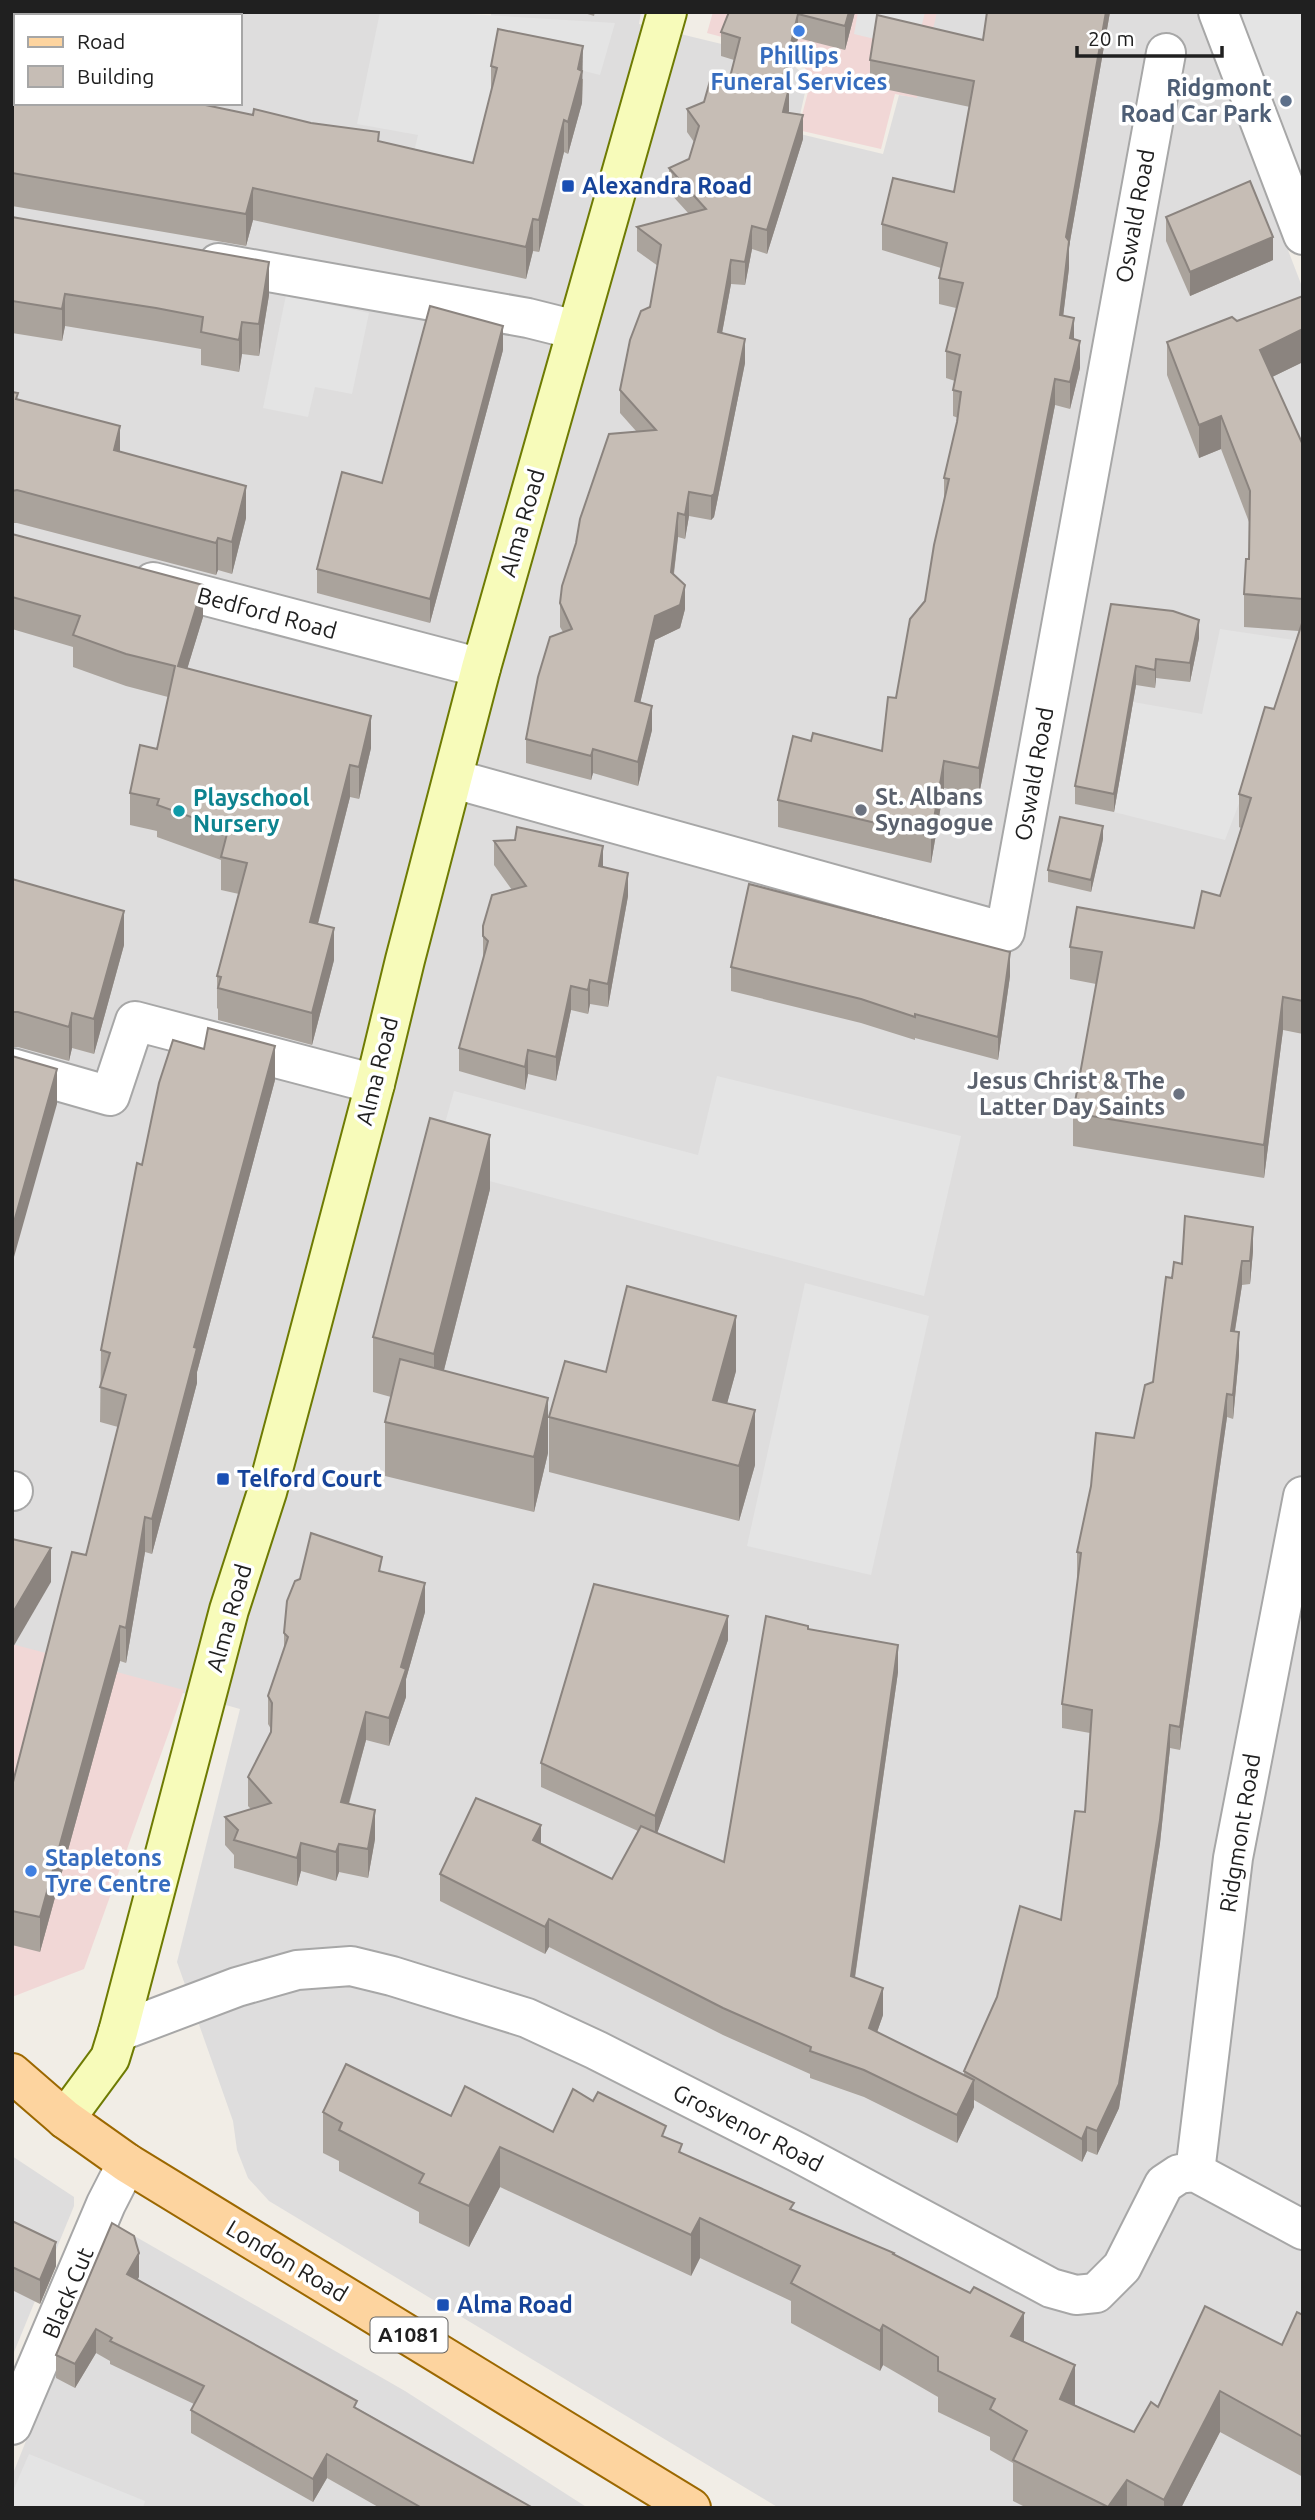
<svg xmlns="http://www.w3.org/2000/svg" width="1315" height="2520" font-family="Ubuntu,sans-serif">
  <rect width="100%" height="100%" fill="#f1ede6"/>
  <g fill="#dedddd" fill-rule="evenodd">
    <path d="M12,12H426L491,17V12H641L639,24L788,60L808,79L796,133L883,154L899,95L913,97L934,12H1196L1303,289V2508H779L269,2201L248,2178L237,2150L233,2121L177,1962L240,1709L12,1645ZM16,16H240V103H16Z"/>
    <path d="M12,2156L74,2197V2206L12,2357Z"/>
    <path d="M117,2226L405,2391L588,2508H12V2476L101,2253Z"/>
  </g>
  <g fill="#f1d7d6">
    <path d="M713,12H937L917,98L895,94L881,149L798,130L812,77L796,57L707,33Z"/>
    <path d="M12,1644L184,1690L84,1969L12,1997Z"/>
  </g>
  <g fill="#e4e4e4">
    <path d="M380,12H437L615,23L600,75L500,50L470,192L408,178L418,135L357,124Z"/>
    <path d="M858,12H925L916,49L854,34Z"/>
    <path d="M1234,12H1303V188Z"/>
    <path d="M286,295L369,313L352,394L315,387L308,417L263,408Z"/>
    <path d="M1220,629L1301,641L1225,840L1114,812L1133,702L1202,714Z"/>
    <path d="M717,1076L961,1136L924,1296L433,1166L454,1091L698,1155Z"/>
    <path d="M805,1283L929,1316L871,1575L747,1546Z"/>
    <path d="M29,2454L145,2501L143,2508H12V2493Z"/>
  </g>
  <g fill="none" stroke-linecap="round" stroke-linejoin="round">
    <defs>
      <g id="street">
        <path d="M1218,12L1303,235"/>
        <path d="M218,263L528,318L576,330"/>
        <path d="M153,582L481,668"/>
        <path d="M454,779L1005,932L1166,53"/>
        <path d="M12,1068L110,1096L135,1021L375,1084"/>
        <path d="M12,1491H13"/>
        <path d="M118,2032L237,1987L297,1970L351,1966L392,1976L527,2018L596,2050L797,2152L1051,2288L1076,2295L1096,2293L1122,2267L1164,2184L1179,2174L1195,2172L1303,2230"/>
        <path d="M1195,2172L1233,1858L1303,1496"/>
        <path d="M12,2425L106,2204L127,2163"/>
      </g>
      <path id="secondary" d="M65,2119L110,2058L118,2032L229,1610L267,1492L298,1376L375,1084L405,960L481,668L667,12"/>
      <path id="primary" d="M12,2073L65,2119L127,2163L691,2508"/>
    </defs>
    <use href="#street" stroke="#a7a7a7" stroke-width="42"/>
    <use href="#secondary" stroke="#6e7b03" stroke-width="42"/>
    <use href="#primary" stroke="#9c6800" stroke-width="42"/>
    <use href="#street" stroke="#fff" stroke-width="38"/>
    <use href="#secondary" stroke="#f7fbba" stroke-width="38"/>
    <use href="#primary" stroke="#fdd49f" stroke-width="38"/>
  </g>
  <g fill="#aaa39c">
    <path d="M581,12H595L594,16Z"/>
    <path d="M729,12H855L845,50L798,38L786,87L788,113L803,139L767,254L752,249L745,285L731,284L722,333L745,363L714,517L711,520L689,516L685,539L678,537L674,574L685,609L680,628L655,640L640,703L652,730L638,786L593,773L591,780L526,763V739L563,632L560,627V603L636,431L620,413V390L650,307L658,266L637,251V227L689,214L669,192V168L689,159L694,142L687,132V109L704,102L728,85L734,60L721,56V32Z"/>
    <path d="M1110,12L1069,247V268L1063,316L1074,339L1080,368L1070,409L1055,405L979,795L944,788L931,863L778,827V800L811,741L882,751L896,698L925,601L944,499V478L958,418L953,416V390L955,381L946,378V351L956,308L939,304V278L941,268L882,250V224L954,192L970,107L870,86V60L983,40Z"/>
    <path d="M12,62L16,103L379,141L473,163L491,92V66L583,79L582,103L568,154L564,152L539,252L533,251L526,279L253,220L246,246L12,206Z"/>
    <path d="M12,217L269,295L259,356L242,354L239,372L201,365V349L156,341L65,326L62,341L12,333Z"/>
    <path d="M1166,217L1273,260L1190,296L1166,241Z"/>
    <path d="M1303,296V362L1272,377L1303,445V1034L1283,1030L1264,1178L1073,1146V1113L1096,984L1070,979V947L1194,928L1220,896L1241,828L1239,827V794L1274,709L1299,631L1244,627V594L1249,559V522L1221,449L1199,458L1167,375V342L1237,321Z"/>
    <path d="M503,350L430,623L317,593V569L382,483Z"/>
    <path d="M12,392L18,399L120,451L246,518L232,574L218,570L216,575L17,523H12Z"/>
    <path d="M12,534L203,617L187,669L371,748L359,799L350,797L318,924L334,960L312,1045L218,1020V1009L217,1008V976L239,894L221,890V860L157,837V831L130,825V793L157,749L168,697L126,686L73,667V647L12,629Z"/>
    <path d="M1111,604L1199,638L1190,682L1156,678L1155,688L1136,685L1114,812L1075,804V786Z"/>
    <path d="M1103,839L1091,892L1048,882V870Z"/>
    <path d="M494,841L603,867L628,896L608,1007L590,1004L588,1014L571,1010L556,1081L528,1074L525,1090L459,1071V1048L483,960V936L512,890L494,865Z"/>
    <path d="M12,879L124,945L94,1054L72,1048L69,1061L18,1047H12Z"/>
    <path d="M731,967L1010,976L998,1060L915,1038V1040L861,1023L731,991Z"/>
    <path d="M275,1080L197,1372V1383L152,1554L145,1552L126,1663L120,1661L40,1952L12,1945V1786L86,1555L118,1427L100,1422L101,1350L142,1165Z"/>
    <path d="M490,1189L444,1370L548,1453L534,1512L385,1476V1422L391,1397L373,1392V1337Z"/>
    <path d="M1253,1251L1250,1284L1242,1285L1235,1331L1239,1355L1233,1419L1227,1417L1180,1750L1170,1748L1160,1843L1119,2108L1097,2155L1087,2151L1082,2162L974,2100V2107L957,2143L864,2097L810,2078V2074L723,2035L549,1947L545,1954L440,1901V1874L541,1844L612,1879L638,1831L541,1787V1763L728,1640L657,1833L724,1862L808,1629L898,1672L855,1978L883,2015L877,2032L964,2075V2071L1061,1920L1085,1812L1090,1733L1062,1728V1704L1078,1576H1077V1552L1134,1438L1153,1382L1172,1278L1182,1264Z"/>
    <path d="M736,1371L727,1403L755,1465L739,1521L549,1472V1417L606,1372Z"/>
    <path d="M382,1572L425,1612L406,1679V1697L389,1746L366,1740L349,1804L375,1839L368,1878L339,1872L336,1881L301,1871L297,1886L234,1868V1855L225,1845V1817L251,1809L248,1806V1777L271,1732V1729L268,1724V1696L284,1650V1633Z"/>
    <path d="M1303,1995V2029H1302Z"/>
    <path d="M593,2101L666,2138L682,2153L794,2211L894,2255L1024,2342L1075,2405L1134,2432L1158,2407L1282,2345L1303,2315V2477L1220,2432L1181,2508H1027L1013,2501V2463L990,2450V2437L938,2412V2397L883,2365L880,2371L791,2323V2301L700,2258L691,2276L500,2187L469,2247L419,2223V2212L339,2171V2161L323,2153V2112L451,2116L553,2132Z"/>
    <path d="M12,2221L56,2266L40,2304L12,2290Z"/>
    <path d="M139,2277L137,2280L357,2408L533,2508H380L327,2478L313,2502L191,2433V2410L194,2404L110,2364V2361L96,2353L75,2388L56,2378V2355Z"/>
  </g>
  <g fill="#8b847f">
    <path d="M849,12H855L845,50V26Z"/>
    <path d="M1106,12H1110L1069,247V268L1060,342V315L1066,237Z"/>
    <path d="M798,14V38L781,109V85Z"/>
    <path d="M583,46L582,103L568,154V122Z"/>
    <path d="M789,88V111L783,136V112Z"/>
    <path d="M803,115V139L767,254V230Z"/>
    <path d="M564,120V152L539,252V220Z"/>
    <path d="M253,188V220L246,246V214Z"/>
    <path d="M533,219V251L526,279V247Z"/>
    <path d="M752,226V249L745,285V262Z"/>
    <path d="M1273,237V260L1190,296V272Z"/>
    <path d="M731,260V284L718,355V332Z"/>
    <path d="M269,262V295L259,356V324Z"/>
    <path d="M65,294V326L62,341V309Z"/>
    <path d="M1074,318V345L1070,338Z"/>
    <path d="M242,322V354L239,372V340Z"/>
    <path d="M503,326V350L430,623V599Z"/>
    <path d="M1303,329V362L1260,383V350Z"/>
    <path d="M745,339V363L714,517L711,520V496Z"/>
    <path d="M1080,341V368L1070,409V382Z"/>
    <path d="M1055,379V405L979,795V768Z"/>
    <path d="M1221,416V449L1199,458V425Z"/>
    <path d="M120,426V458L114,450Z"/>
    <path d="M246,486V518L232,574V542Z"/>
    <path d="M689,492V516L685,539V515Z"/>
    <path d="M678,513V537L671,595V572Z"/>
    <path d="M218,538V570L216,575V543Z"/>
    <path d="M203,585V617L178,699V666Z"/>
    <path d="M685,585V609L680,628L655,640L635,725V701L655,616Z"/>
    <path d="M1199,620V638L1190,682V663Z"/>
    <path d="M1156,659V678L1155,688V670Z"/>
    <path d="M1136,666V685L1114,812V794Z"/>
    <path d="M652,706V730L638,786V762Z"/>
    <path d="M371,716V748L359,799V767Z"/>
    <path d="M593,749V773L591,780V756Z"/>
    <path d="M944,761V788L931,863V836Z"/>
    <path d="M350,765V797L310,954V922Z"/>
    <path d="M1103,826V839L1091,892V880Z"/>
    <path d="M603,846V870L599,866Z"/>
    <path d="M628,873V896L608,1007V984Z"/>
    <path d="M124,911V945L94,1054V1019Z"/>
    <path d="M334,928V960L312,1045V1013Z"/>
    <path d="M1010,952V976L998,1060V1037Z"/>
    <path d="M590,980V1004L588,1014V990Z"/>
    <path d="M571,986V1010L556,1081V1057Z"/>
    <path d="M1283,997V1030L1264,1178V1145Z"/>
    <path d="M72,1013V1048L69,1061V1027Z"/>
    <path d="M275,1046V1080L197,1372V1383L152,1554V1519L194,1347Z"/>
    <path d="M528,1050V1074L525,1090V1067Z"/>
    <path d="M57,1069V1104L12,1264V1229Z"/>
    <path d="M490,1135V1189L434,1409V1354Z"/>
    <path d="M1253,1227V1251L1250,1284V1261Z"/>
    <path d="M1242,1261V1285L1231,1355V1331Z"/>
    <path d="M736,1316V1371L713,1455V1400Z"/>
    <path d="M1239,1332V1355L1233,1419V1395Z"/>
    <path d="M1227,1394V1417L1180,1750V1727Z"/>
    <path d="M548,1398V1453L534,1512V1457Z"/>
    <path d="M755,1410V1465L739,1521V1466Z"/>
    <path d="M145,1517V1552L126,1663V1628Z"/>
    <path d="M51,1548V1582L12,1649V1614Z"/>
    <path d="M425,1583V1612L406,1679V1697L389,1746V1718L401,1667Z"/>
    <path d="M728,1616V1640L655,1839V1816Z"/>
    <path d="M120,1626V1661L40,1952V1917Z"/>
    <path d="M898,1645V1672L851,2004V1976Z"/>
    <path d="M366,1712V1740L341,1831V1802Z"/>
    <path d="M1170,1725V1748L1160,1843L1119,2108L1097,2155V2131Z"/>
    <path d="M375,1810V1839L368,1878V1849Z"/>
    <path d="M541,1825V1852L533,1840Z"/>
    <path d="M301,1843V1871L297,1886V1858Z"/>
    <path d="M339,1844V1872L336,1881V1852Z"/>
    <path d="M549,1919V1947L545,1954V1927Z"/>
    <path d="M883,1988V2015L869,2055V2028Z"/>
    <path d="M974,2080V2107L957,2143V2115Z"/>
    <path d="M1087,2127V2151L1082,2162V2139Z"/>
    <path d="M500,2147V2187L469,2247V2206Z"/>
    <path d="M700,2218V2258L691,2276V2235Z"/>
    <path d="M56,2242V2266L40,2304V2280Z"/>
    <path d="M139,2253V2277L127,2298V2274Z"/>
    <path d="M1024,2313V2353L1011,2336Z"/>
    <path d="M883,2325V2365L880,2371V2331Z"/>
    <path d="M96,2329V2353L75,2388V2364Z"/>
    <path d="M1075,2365V2406L1060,2399Z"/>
    <path d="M1220,2391V2432L1181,2508H1164V2500Z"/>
    <path d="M327,2454V2478L313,2502V2479Z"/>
    <path d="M1127,2480V2508H1108V2507Z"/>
  </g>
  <g fill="#c6bdb5" stroke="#8b847f" stroke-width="2">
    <path d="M729,12H849L845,26L798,14L781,85L789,88L783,112L803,115L767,230L752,226L745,262L731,260L718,332L745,339L714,494L711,496L689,492L685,515L678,513L671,572L685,585L680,605L655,616L635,701L652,706L638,762L593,749L591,756L526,739L538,677L550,637L572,629L560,603L562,586L576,543L580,519L609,434L656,430L620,390L630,340L641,311L650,307L661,245L637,227L706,209L669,168L689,159L699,126L687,109L704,102L710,81L728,85L740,38L721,32Z"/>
    <path d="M987,12H1106L1066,237L1069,241L1060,315L1074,318L1070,338L1080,341L1070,382L1055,379L979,768L944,761L931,836L778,800L793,736L811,741L813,733L882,751L888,697L896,698L910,619L925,601L934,545L949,479L944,478L957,422L961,392L953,390L960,355L946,351L963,283L939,278L947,243L882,224L893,178L954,192L974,81L870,60L877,15L983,40Z"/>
    <path d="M498,29L583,46L578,69L582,71L568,122L564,120L539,220L533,219L526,247L253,188L246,214L12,173V62H16V103H196L253,115L254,109L311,123L379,132L378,141L473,163L497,68L491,66Z"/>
    <path d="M1250,181L1273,237L1190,272L1166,217Z"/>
    <path d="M12,217L269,262L259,324L242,322L239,340L201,332L203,317L156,308L65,294L62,309L12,301Z"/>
    <path d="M1303,296V329L1260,350L1303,445V599L1244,594L1246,559H1249L1250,491L1221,416L1199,425L1167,342L1232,317L1237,321Z"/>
    <path d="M430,306L503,326L430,599L317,569L342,472L382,483Z"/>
    <path d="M12,392L18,393L16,399L120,426L114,450L246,486L232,542L218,538L216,543L17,490L12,491Z"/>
    <path d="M12,534L203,585L178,666L371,716L359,767L350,765L310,922L334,928L312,1013L218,988L221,977L217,976L247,863L221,857L228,830L157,805L159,799L130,793L140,745L157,749L175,666L126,654L73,635L80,616L12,597Z"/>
    <path d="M1111,604L1173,611L1199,620L1190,663L1156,659L1155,670L1136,666L1114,794L1075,786Z"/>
    <path d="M1303,620V1001L1283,997L1264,1145L1073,1113L1102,952L1070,947L1077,907L1194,928L1202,891L1220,896L1251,798L1239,794L1265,707L1274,709Z"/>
    <path d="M1060,817L1103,826L1091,880L1048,870Z"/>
    <path d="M517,827L603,846L599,866L628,873L608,984L590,980L588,990L571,986L556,1057L528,1050L525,1067L459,1048L488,941L483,936V926L492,895L526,886L494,841L515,840Z"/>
    <path d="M12,879L124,911L94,1019L72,1013L69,1027L18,1012H12Z"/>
    <path d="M749,884L1010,952L998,1037L915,1014V1017L861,999L731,967Z"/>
    <path d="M208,1028L275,1046L194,1347L197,1348L152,1519L145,1517L126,1628L120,1626L40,1917L12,1911V1786L72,1552L86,1555L126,1395L100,1387L110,1353L101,1350L137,1163L142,1165L159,1083L173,1040L204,1049Z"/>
    <path d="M12,1056L57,1069L12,1229Z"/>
    <path d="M430,1118L490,1135L434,1354L373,1337Z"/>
    <path d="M1185,1216L1253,1227L1250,1261H1242L1231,1331L1239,1332L1233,1395L1227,1394L1180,1727L1170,1725L1160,1820L1119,2084L1097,2131L1087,2127L1082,2139L964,2071L997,1997L1020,1906L1061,1920L1075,1811L1085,1812L1092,1710L1062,1704L1081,1553L1077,1552L1091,1486L1096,1433L1134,1438L1145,1385L1153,1382L1166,1277L1172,1278L1174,1262L1182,1264Z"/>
    <path d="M627,1286L736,1316L713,1400L755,1410L739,1466L549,1417L565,1361L606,1372Z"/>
    <path d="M400,1359L548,1398L534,1457L385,1422Z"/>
    <path d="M311,1533L382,1557L379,1571L425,1583L401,1667L406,1669L389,1718L366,1712L341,1802L375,1810L368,1849L339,1844L336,1852L301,1843L297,1858L234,1840L238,1830L225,1817L271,1803L248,1777L271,1732L272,1703L268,1696L288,1637L284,1633L287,1601L295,1581L300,1579Z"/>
    <path d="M12,1539L51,1548L12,1614Z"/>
    <path d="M594,1584L728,1616L655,1816L541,1763Z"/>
    <path d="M766,1616L808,1626V1629L898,1645L851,1976L883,1988L869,2028L974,2080L957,2115L864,2070L810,2051L811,2047L723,2008L549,1919L545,1927L440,1874L476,1798L541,1825L533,1840L612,1879L641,1826L724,1862Z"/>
    <path d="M346,2064L451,2116L465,2086L553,2132L573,2089L593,2101L598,2092L666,2126L662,2136L682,2144L679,2152L794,2203L790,2209L894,2253L893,2254L970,2293L974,2287L1024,2313L1011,2336L1075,2365L1060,2399L1134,2432L1151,2402L1158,2407L1205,2306L1282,2345L1297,2312L1303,2315V2437L1220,2391L1164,2500L1127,2480L1108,2507L1013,2460L1027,2431L990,2409L995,2399L938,2371V2357L883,2325L880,2331L791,2283L800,2266L700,2218L691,2235L500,2147L469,2206L419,2183L424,2174L339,2130L342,2123L323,2112Z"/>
    <path d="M12,2221L56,2242L40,2280L12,2267Z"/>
    <path d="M112,2223L134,2236L139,2253L127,2274L357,2401L354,2407L533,2508H422L327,2454L313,2479L191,2410L204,2386L110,2341L112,2338L96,2329L75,2364L56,2355Z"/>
  </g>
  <g fill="#3f7fe0" stroke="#fff" stroke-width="2.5">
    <circle cx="799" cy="31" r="7"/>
    <circle cx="31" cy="1871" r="7"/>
  </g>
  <circle fill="#5c6f8a" stroke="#fff" stroke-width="2.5" cx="1286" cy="101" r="7"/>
  <g fill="#1a4fb4" stroke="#fff" stroke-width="2.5">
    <rect x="561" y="179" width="14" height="14" rx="3.5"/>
    <rect x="216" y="1472" width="14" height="14" rx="3.5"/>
    <rect x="436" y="2298" width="14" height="14" rx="3.5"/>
  </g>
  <g fill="#6b7280" stroke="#fff" stroke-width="2.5">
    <circle cx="861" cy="810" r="7"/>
    <circle cx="1179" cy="1094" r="7"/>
  </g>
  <circle fill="#0f9aa8" stroke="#fff" stroke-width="2.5" cx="179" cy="811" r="7"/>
  <g text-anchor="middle" stroke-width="7" stroke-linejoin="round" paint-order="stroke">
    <rect fill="#fff" stroke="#636363" stroke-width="2" x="370.5" y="2317.5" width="77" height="35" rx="5"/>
    <g font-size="21" font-weight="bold" fill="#202020">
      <text x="409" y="2342">A1081</text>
    </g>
    <g font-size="23" font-weight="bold" fill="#366cbe" stroke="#fff">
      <text x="799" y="64">Phillips<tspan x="799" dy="26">Funeral Services</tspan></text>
      <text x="45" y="1866" text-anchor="start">Stapletons<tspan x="45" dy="26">Tyre Centre</tspan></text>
    </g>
    <g font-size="23" font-weight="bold" fill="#4e5e75" stroke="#fff" text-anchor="end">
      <text x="1272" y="96">Ridgmont<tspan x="1272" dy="26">Road Car Park</tspan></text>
    </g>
    <g font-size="23" font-weight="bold" fill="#164399" stroke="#fff" text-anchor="start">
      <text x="582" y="194">Alexandra Road</text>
      <text x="237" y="1487">Telford Court</text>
      <text x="457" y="2313">Alma Road</text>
    </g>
    <g font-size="23" fill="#202020" stroke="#fff">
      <text transform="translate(1135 216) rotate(-80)" y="8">Oswald Road</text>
      <text transform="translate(522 523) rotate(-74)" y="8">Alma Road</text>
      <text transform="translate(267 613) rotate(15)" y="8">Bedford Road</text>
      <text transform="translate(1034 774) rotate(-80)" y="8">Oswald Road</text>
      <text transform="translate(377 1071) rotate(-76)" y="8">Alma Road</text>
      <text transform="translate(229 1618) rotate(-74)" y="8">Alma Road</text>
      <text transform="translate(1240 1833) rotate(-81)" y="8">Ridgmont Road</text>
      <text transform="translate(748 2128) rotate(27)" y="8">Grosvenor Road</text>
      <text transform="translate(287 2261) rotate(31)" y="8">London Road</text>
      <text transform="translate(68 2293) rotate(-67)" y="8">Black Cut</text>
    </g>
    <g font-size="23" font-weight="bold" fill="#5b616d" stroke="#fff" text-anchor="start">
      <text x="875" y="805">St. Albans<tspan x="875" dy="26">Synagogue</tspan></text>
      <text x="1165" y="1089" text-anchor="end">Jesus Christ &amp; The<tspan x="1165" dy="26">Latter Day Saints</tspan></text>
    </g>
    <g font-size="23" font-weight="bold" fill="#0d838f" stroke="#fff" text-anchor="start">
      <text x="193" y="806">Playschool<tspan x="193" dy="26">Nursery</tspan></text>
    </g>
  </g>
  <rect width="1315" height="2520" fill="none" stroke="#202020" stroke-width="28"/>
  <rect x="14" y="14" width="228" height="91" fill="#ffffff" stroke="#a6a6a6" stroke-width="2"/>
  <rect x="28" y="37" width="35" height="10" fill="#fdd49f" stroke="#a6a6a6" stroke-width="2"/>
  <text x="77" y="49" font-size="21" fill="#202020">Road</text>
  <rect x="28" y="66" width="35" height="21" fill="#c6bdb5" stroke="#a6a6a6" stroke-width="2"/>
  <text x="77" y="84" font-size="21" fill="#202020">Building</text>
  <path d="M1077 46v10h145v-10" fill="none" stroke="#202020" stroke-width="3.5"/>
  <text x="1088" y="46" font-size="21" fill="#202020" stroke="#ffffff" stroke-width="5" paint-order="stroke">20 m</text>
</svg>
